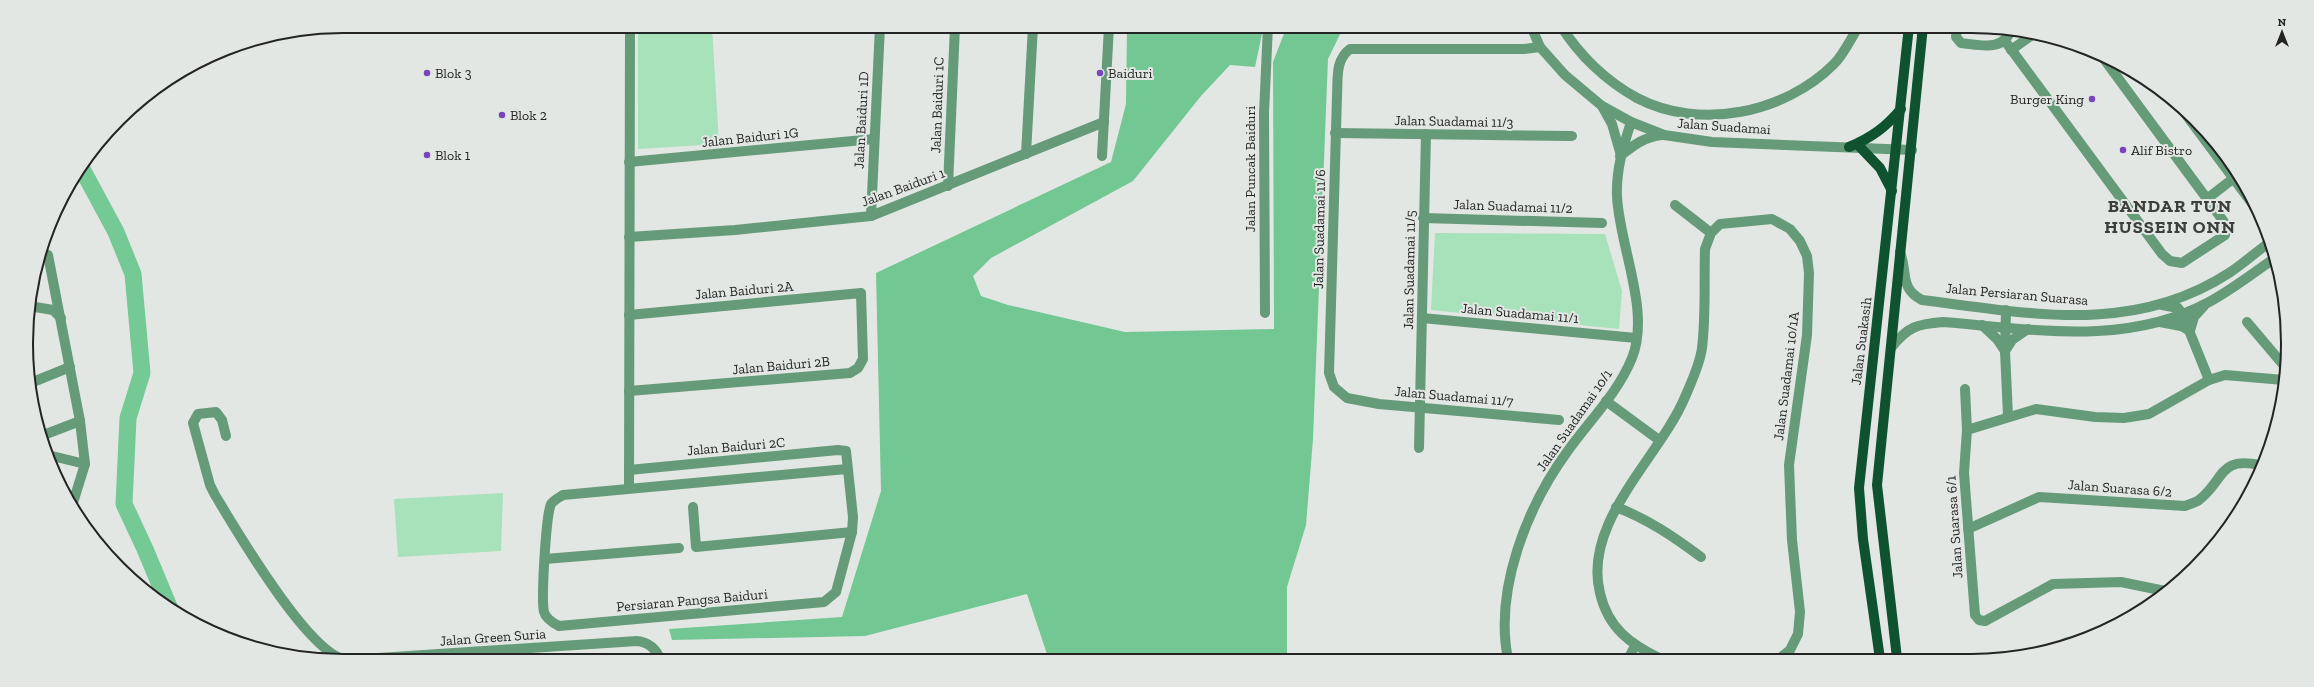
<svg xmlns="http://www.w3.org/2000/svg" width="2314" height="687" font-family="'Zilla Slab',serif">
  <rect width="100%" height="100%" fill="#e3e7e4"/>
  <g fill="#a7e2ba">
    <path d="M638,26H712L719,144L638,149Z"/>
    <path d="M1435,233L1605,234L1622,291L1619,329L1431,310Z"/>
    <path d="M503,493L501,551L398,557L394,499Z"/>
    <path d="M2065,637H2091L2045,649Z"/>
  </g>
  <path fill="#72c792" d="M1127,26H1257L1262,34L1255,67L1230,65L1201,96L1133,181L991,258L973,276L981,296L1008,305L1125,332L1274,329L1273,62L1287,26H1344L1328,59L1313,439L1306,525L1287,587V659L1049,660L1027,594L865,636L672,640L669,629L842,617L881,491L876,273L1111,162L1126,104Z"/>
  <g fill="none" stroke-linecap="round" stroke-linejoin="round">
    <path stroke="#74c994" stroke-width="17" d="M81,167L116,232L133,274L142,373L128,418L124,504L145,549L170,609"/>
    <g stroke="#659b78" stroke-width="10">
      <path d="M1531,26L1540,47L1565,75L1602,106L1631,122L1664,135L1712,142L1912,150"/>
      <path d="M1561,26C1579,55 1606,81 1637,98C1700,131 1785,113 1834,64C1844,54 1851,38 1859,26"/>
      <path d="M1688,26L1720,28L1733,26"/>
      <path d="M1957,26L1956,37L1961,43C1981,45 2002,52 2011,30"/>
      <path d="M2005,41L2162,254L2170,261L2182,263L2225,235L2227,226L2101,55"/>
      <path d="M1540,47L1524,49H1350C1335,60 1338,79 1337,96L1329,373L1334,387L1347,398L1379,404L1559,420"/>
      <path d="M2011,50L2035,33"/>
      <path d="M1602,106L1612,124L1620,152"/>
      <path d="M2181,108L2257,210"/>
      <path d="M1335,133L1572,136"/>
      <path d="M1026,154L1033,26"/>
      <path d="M1102,156L1109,26"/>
      <path d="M1620,156C1634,145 1644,137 1662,135"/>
      <path d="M629,162L874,139"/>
      <path d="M948,186L955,26"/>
      <path d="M2208,198L2234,178"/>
      <path d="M1675,205L1711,233"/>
      <path d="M871,216L880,26"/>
      <path d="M1423,218L1602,223"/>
      <path d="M629,237L735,230L871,216L1104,122"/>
      <path d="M40,252L48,255L80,421L41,436"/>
      <path d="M1900,252C1908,272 1899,288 1922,300C2028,313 2132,336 2229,273C2243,264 2256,252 2270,242"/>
      <path d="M2162,305L2178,308L2182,313L2209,380"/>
      <path d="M29,306L53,310L61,318"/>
      <path d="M2006,310L2005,351L2008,416"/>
      <path d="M1265,313L1264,113L1268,26"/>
      <path d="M1422,318L1636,338"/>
      <path d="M2160,322L2181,326L2190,331"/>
      <path d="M2247,322L2286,368"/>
      <path d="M1982,325L1997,339L2005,351"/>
      <path d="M2190,331L2194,317L2204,306"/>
      <path d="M1891,348C1907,327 1917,324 1943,322C2031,329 2127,347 2209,302C2233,289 2253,273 2275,258"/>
      <path d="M2005,351L2012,340L2028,329"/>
      <path d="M33,382L70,367"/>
      <path d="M1965,389L1967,430L1964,473L1975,615L1979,620L1985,621L2053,584L2121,582L2165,591"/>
      <path d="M629,391L850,373L858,368L863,359L861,293L629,315"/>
      <path d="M1606,401L1659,440"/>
      <path d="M80,421L85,464"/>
      <path d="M1967,430L2036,409L2095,417L2124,418L2149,414L2209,380L2225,375L2284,380"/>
      <path d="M226,436L222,420L216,412L198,414L193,423L210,485L215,495C235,528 310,658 348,660L637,641C648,642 657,649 660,660"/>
      <path d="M1419,448L1426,134"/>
      <path d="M48,455L85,464L72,506"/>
      <path d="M629,470L838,450L846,451L853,517L852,532L836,592L824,602L559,626C553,623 546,619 544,612C541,599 546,515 551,504C554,500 560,497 563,495L847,469"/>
      <path d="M629,488L630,26"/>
      <path d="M693,507L696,547L852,532"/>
      <path d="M1616,507C1648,519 1674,537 1701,557"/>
      <path d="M1968,529L2039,497L2185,506C2189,504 2195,503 2199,500C2225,480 2218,456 2260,465"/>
      <path d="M545,559L679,548"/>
      <path d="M1508,659C1494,590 1527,507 1567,452C1589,421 1618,393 1632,358C1651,311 1619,245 1617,196C1616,170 1623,147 1631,122"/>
      <path d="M1628,659L1635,646"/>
      <path d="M1661,659C1630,644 1608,628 1600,593C1582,522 1660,457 1685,397C1691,383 1700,364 1702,348C1706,316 1704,281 1705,249L1711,233L1720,224L1772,219L1790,229L1800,241L1807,256L1809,273L1807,335L1789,465L1792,540L1800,612L1798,634L1790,650L1779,659"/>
      <path d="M1023,660H1024"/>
    </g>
    <g stroke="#0e522f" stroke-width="10">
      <path d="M1849,147C1871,138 1886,127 1901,109"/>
      <path d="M1860,147L1880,168L1892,191"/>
      <path d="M1897,658L1877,485L1923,26"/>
      <path d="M1880,659L1863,539L1859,488L1909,26"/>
    </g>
  </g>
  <g fill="#7945bc" stroke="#e3e7e4" stroke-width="1.5">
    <circle cx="427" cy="73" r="4"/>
    <circle cx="1100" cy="73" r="4"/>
    <circle cx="2092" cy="99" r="4"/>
    <circle cx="502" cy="115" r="4"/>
    <circle cx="2123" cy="150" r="4"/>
    <circle cx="427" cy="155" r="4"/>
  </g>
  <g text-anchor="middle" stroke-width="4" stroke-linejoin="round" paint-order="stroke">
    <g font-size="14" fill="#232423" stroke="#e3e7e4" text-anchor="start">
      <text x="435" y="78">Blok 3</text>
      <text x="1108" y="78">Baiduri</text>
      <text x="2084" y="104" text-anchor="end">Burger King</text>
      <text x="510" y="120">Blok 2</text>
      <text x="2131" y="155">Alif Bistro</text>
      <text x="435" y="160">Blok 1</text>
    </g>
    <g font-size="14" fill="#232423" stroke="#e3e7e4">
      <text transform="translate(937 105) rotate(-88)" y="5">Jalan Baiduri 1C</text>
      <text transform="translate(861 120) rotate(-87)" y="5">Jalan Baiduri 1D</text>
      <text transform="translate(1454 121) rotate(1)" y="5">Jalan Suadamai 11/3</text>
      <text transform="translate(1724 126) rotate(4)" y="5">Jalan Suadamai</text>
      <text transform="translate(750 137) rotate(-6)" y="5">Jalan Baiduri 1G</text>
      <text transform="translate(1250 169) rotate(-90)" y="5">Jalan Puncak Baiduri</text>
      <text transform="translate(903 187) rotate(-20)" y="5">Jalan Baiduri 1</text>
      <text transform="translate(1513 206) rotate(2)" y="5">Jalan Suadamai 11/2</text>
      <text transform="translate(1319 229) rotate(-89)" y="5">Jalan Suadamai 11/6</text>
      <text transform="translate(1409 270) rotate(-89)" y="5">Jalan Suadamai 11/5</text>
      <text transform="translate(744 290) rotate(-5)" y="5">Jalan Baiduri 2A</text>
      <text transform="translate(2017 294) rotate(5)" y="5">Jalan Persiaran Suarasa</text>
      <text transform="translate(1520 313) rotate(5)" y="5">Jalan Suadamai 11/1</text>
      <text transform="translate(1861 341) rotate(-83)" y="5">Jalan Suakasih</text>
      <text transform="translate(781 365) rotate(-5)" y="5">Jalan Baiduri 2B</text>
      <text transform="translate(1786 376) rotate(-83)" y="5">Jalan Suadamai 10/1A</text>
      <text transform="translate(1454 396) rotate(5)" y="5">Jalan Suadamai 11/7</text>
      <text transform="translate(1574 420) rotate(-55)" y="5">Jalan Suadamai 10/1</text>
      <text transform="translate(736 446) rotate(-5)" y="5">Jalan Baiduri 2C</text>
      <text transform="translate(2120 488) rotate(4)" y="5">Jalan Suarasa 6/2</text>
      <text transform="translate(1954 527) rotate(-94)" y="5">Jalan Suarasa 6/1</text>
      <text transform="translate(692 600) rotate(-5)" y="5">Persiaran Pangsa Baiduri</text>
      <text transform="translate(493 637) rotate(-4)" y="5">Jalan Green Suria</text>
    </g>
    <g font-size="18" font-weight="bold" letter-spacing="1" fill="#3c3f3c" stroke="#e3e7e4">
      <text x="2170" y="212">BANDAR TUN<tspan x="2170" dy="21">HUSSEIN ONN</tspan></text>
    </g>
  </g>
  <path d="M0 0H2314V687H0ZM343 33H1971A310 310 0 0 1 2281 343V344A310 310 0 0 1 1971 654H343A310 310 0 0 1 33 344V343A310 310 0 0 1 343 33Z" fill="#e3e7e4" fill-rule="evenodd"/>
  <path fill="none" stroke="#232423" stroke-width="2" d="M343 33H1971A310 310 0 0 1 2281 343V344A310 310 0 0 1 1971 654H343A310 310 0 0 1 33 344V343A310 310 0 0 1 343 33Z"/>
  <g transform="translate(2282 32)" stroke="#e3e7e4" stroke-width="3" paint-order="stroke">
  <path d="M0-3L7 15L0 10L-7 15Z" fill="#232423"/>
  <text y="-6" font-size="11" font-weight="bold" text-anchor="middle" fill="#232423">N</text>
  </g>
</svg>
